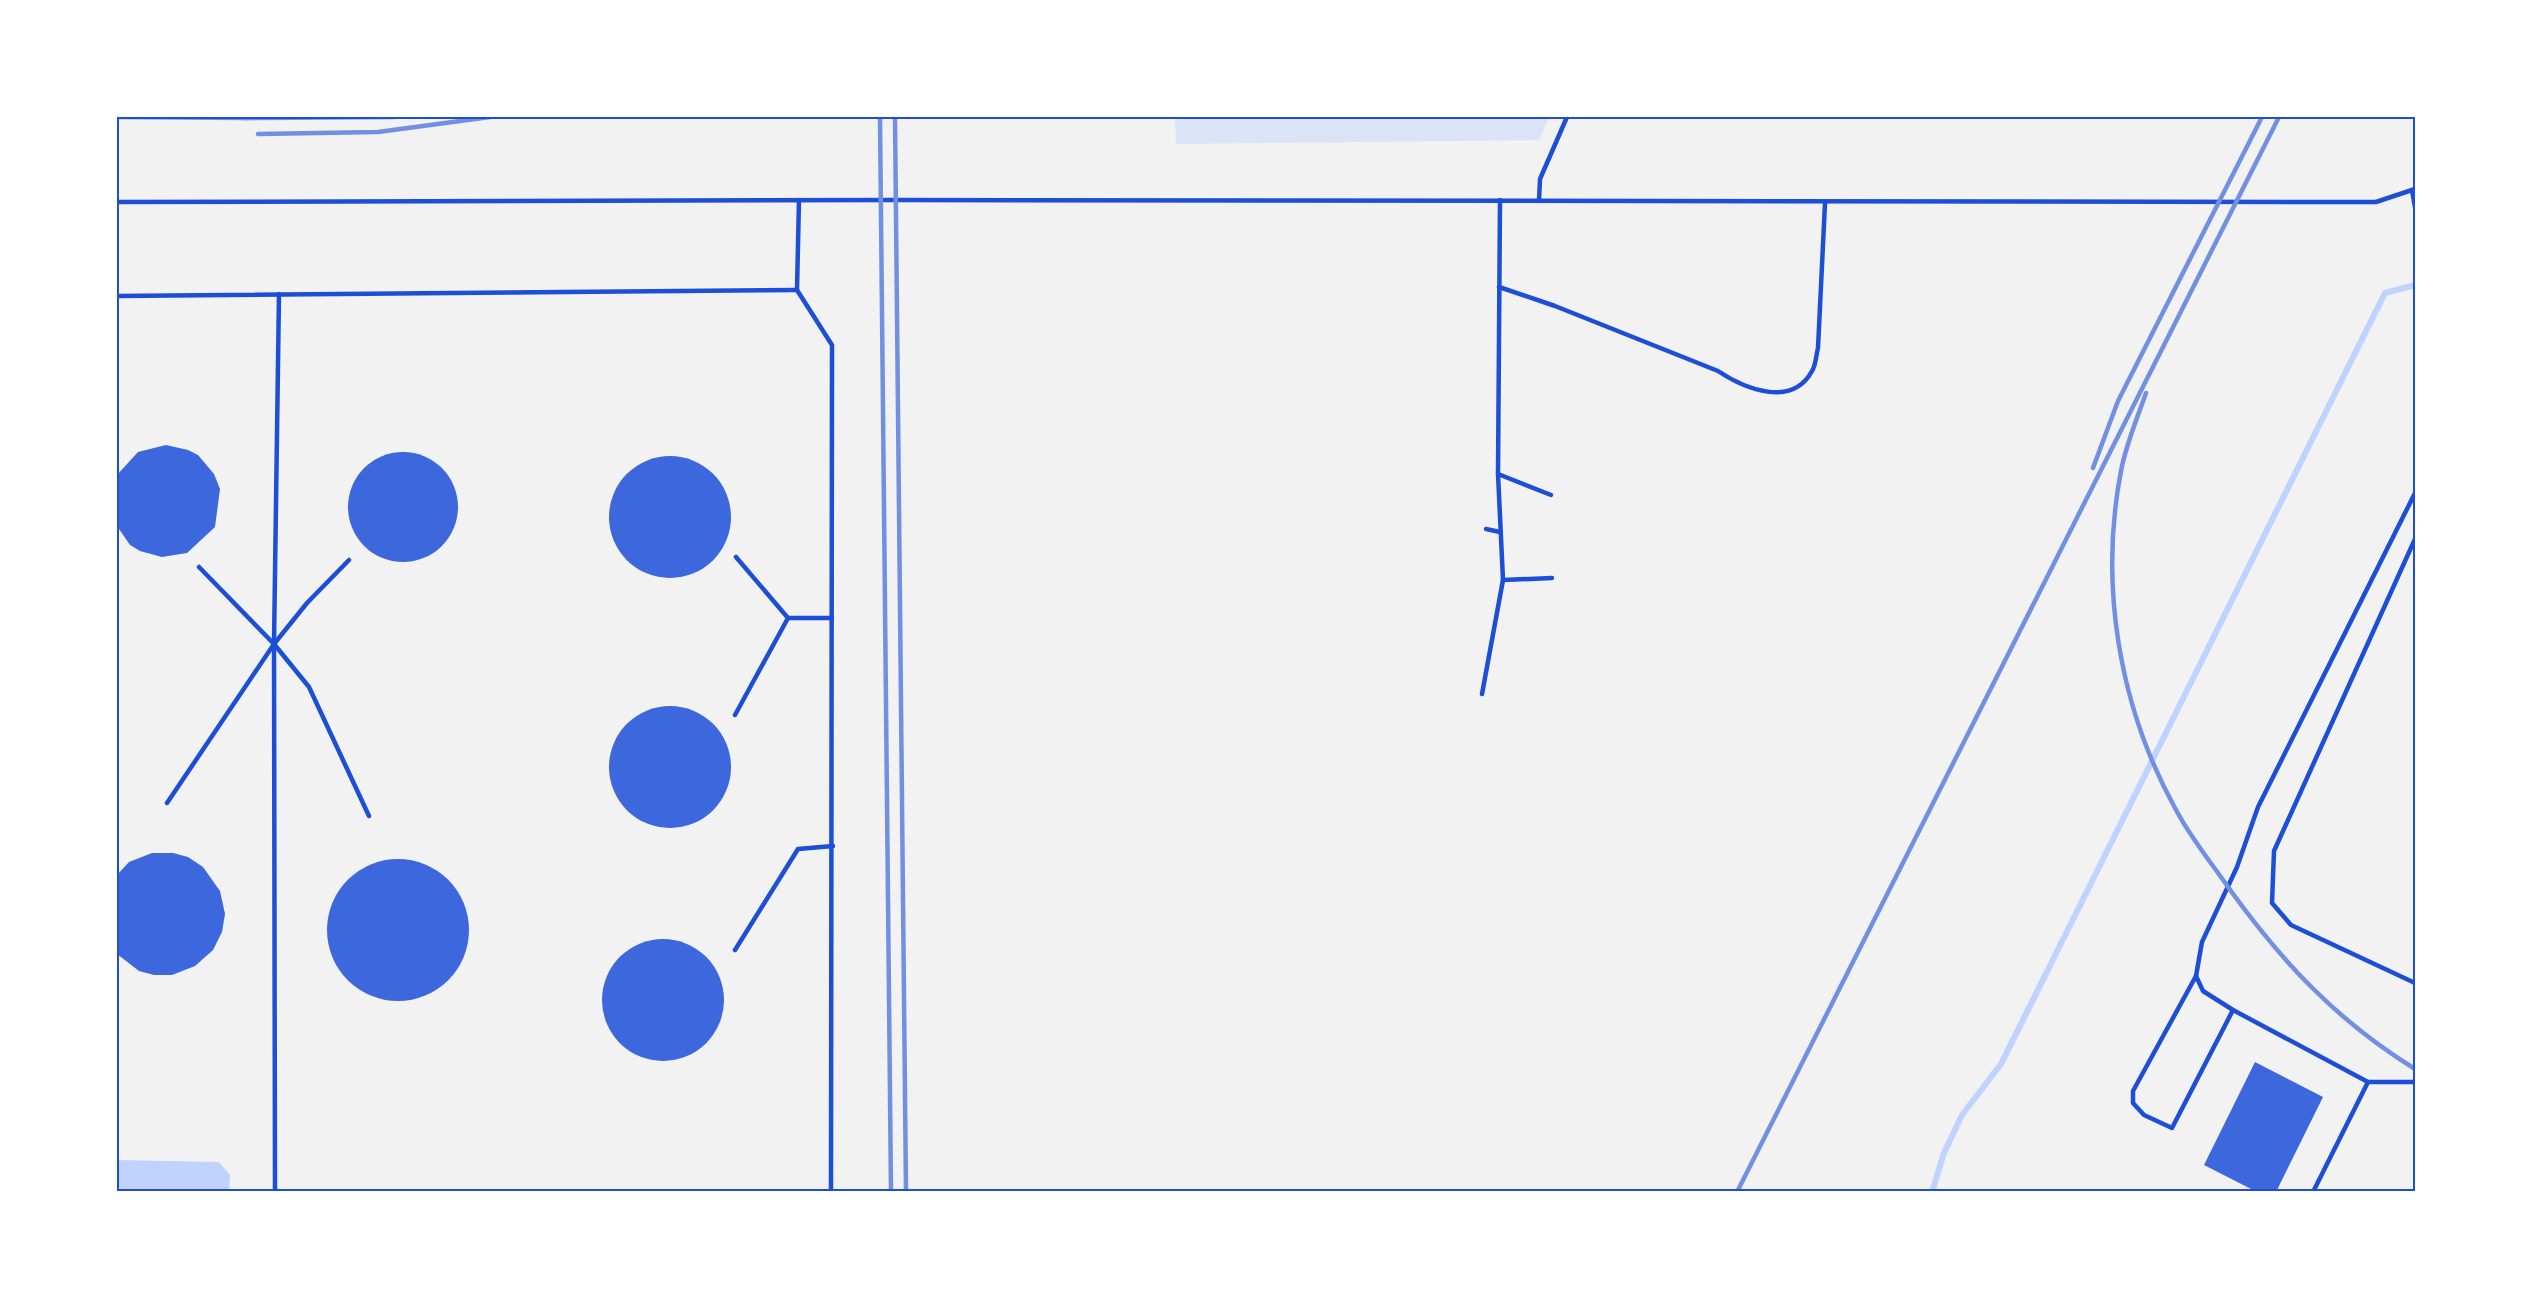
<svg xmlns="http://www.w3.org/2000/svg" width="2532" height="1309" font-family="Karla,sans-serif">
  <rect width="100%" height="100%" fill="#f2f2f2"/>
  <path fill="#dbe4f7" d="M1175,117H1549L1539,140L1176,144Z"/>
  <path fill="#bfd3fe" d="M117,1160L219,1162L230,1175L229,1192H117Z"/>
  <g fill="none" stroke-linecap="round" stroke-linejoin="round">
    <path stroke="#bfd3fe" stroke-width="6" d="M1932,1192L1944,1153L1962,1115L2001,1064L2385,293L2415,285"/>
  </g>
  <g fill="#3d67dc">
    <path d="M166,445L188,450L198,455L214,474L220,489L215,527L187,553L162,557L140,551L130,545L117,526V475L138,452Z"/>
    <circle cx="403" cy="507" r="55"/>
    <circle cx="670" cy="517" r="61"/>
    <circle cx="670" cy="767" r="61"/>
    <path d="M152,853H173L188,857L203,867L220,891L225,914L222,932L213,950L195,966L172,975H154L139,971L117,954V875L129,862Z"/>
    <circle cx="398" cy="930" r="71"/>
    <circle cx="663" cy="1000" r="61"/>
    <path d="M2255,1062L2323,1097L2276,1192H2257L2204,1165Z"/>
  </g>
  <g fill="none" stroke-linecap="round" stroke-linejoin="round">
    <g stroke="#1d4ed8" stroke-width="4.5">
      <path d="M2412,190L2415,207"/>
      <path d="M799,200L797,290L832,345L831,1192"/>
      <path d="M1539,201L1540,179L1567,117"/>
      <path d="M117,202L895,200L2376,202L2415,189"/>
      <path d="M1499,287L1555,306L1718,371C1745,389 1792,408 1812,371C1816,365 1816,355 1818,348L1825,203"/>
      <path d="M279,294L274,644L309,687L369,816"/>
      <path d="M117,296L797,290"/>
      <path d="M1498,474L1500,200"/>
      <path d="M2415,493L2258,807L2237,867L2202,942L2196,976L2203,991L2233,1010L2368,1082H2415"/>
      <path d="M1486,529L1500,532"/>
      <path d="M2415,539L2274,851L2272,903L2291,925L2415,983"/>
      <path d="M736,557L788,618H832"/>
      <path d="M1503,580L1498,474L1551,495"/>
      <path d="M1482,694L1503,580L1552,578"/>
      <path d="M735,715L788,618"/>
      <path d="M167,803L274,644L199,567"/>
      <path d="M735,950L798,849L833,846"/>
      <path d="M2196,976L2133,1091V1103L2144,1115L2172,1128L2233,1010"/>
      <path d="M275,1192L274,644L307,603L349,560"/>
      <path d="M2313,1192L2368,1082"/>
    </g>
    <g stroke="#7290e2" stroke-width="4.5">
      <path d="M117,117L249,118"/>
      <path d="M880,117L891,1192"/>
      <path d="M895,117L906,1192"/>
      <path d="M242,118L395,117"/>
      <path d="M258,134L378,132L490,117"/>
      <path d="M2146,393C2137,419 2126,444 2121,471C2099,585 2119,706 2175,808C2190,837 2210,861 2228,887C2282,962 2336,1020 2415,1069"/>
      <path d="M2093,468L2118,401L2262,117"/>
      <path d="M1737,1192L2279,117"/>
    </g>
  </g>
  <rect width="2532" height="1309" fill="none" stroke="#ffffff" stroke-width="237"/>
  <rect x="118" y="118" width="2296" height="1072" fill="none" stroke="#1d4ed8" stroke-width="2"/>
</svg>
